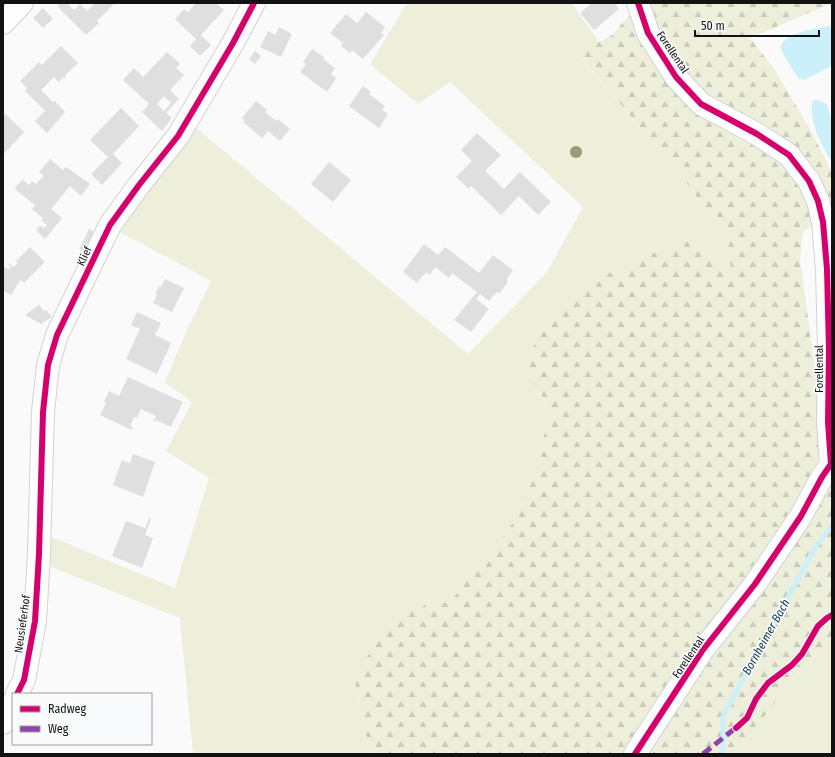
<svg xmlns="http://www.w3.org/2000/svg" width="835" height="757" font-family="'Fira Sans Condensed',sans-serif">
  <defs>
    <pattern id="forest-firs" width="22" height="20" patternUnits="userSpaceOnUse"><rect width="22" height="20" fill="#edefdb"/><path d="M5 1l3.5 6h-7zM16 11l3.5 6h-7z" fill="#caccbb"/></pattern>
  </defs>
  <rect width="100%" height="100%" fill="#fafafa"/>
  <g fill="#edefdb">
    <path d="M407,3H572L599,42L578,55L685,180L728,242L731,271L716,264L691,237L527,372L550,409L539,459L516,519L450,602L425,605L354,676L370,754H193L180,618L51,567L49,536L175,588L209,478L166,451L192,402L165,382L186,332L211,281L113,228L196,128L468,354L547,272L583,207L450,82L418,104L370,64Z"/>
    <path d="M832,644V754H735L794,678L822,649Z"/>
  </g>
  <path fill="url(#forest-firs)" d="M640,3H832L750,38L775,70L811,131L832,172V211L803,232L800,259L827,457L832,458V644L822,649L794,678L735,754H370L354,676L392,621L425,605L450,602L516,519L539,459L550,409L527,372L536,338L600,277L691,237L716,263L731,270L728,242L685,180L578,54L612,35Z"/>
  <g fill="#cbf0f9">
    <path d="M832,25V66L804,80L798,78L782,52L781,45C791,30 816,30 832,25Z"/>
    <path d="M813,100H818L827,104L832,122V162C822,148 807,117 813,100Z"/>
  </g>
  <g fill="none" stroke-linecap="round" stroke-linejoin="round">
    <path stroke="#cbf0f9" stroke-width="5" d="M723,754V716L816,546L832,526"/>
  </g>
  <g fill="#dfdfdf" fill-rule="evenodd">
    <path d="M60,3H67L74,10L80,4L87,11L95,3H115L97,21L99,23L86,35L57,6Z"/>
    <path d="M196,3H216L224,10L201,35L211,45L200,56L190,46L196,39L175,19L184,9L188,12Z"/>
    <path d="M592,3H618L616,5L619,9L594,30L580,13Z"/>
    <path d="M43,8L53,19L43,28L33,18Z"/>
    <path d="M366,12L385,27L381,33L384,35L363,59L352,50L350,53L341,46L343,43L330,33L346,14L357,23Z"/>
    <path d="M279,27L292,34L281,57L260,47L268,31L275,35Z"/>
    <path d="M61,46L78,63L65,75L66,77L65,78L63,77L59,82L54,77L41,90L53,102L55,101L65,112L47,133L35,121L45,111L25,91L27,88L20,81L39,62L42,65Z"/>
    <path d="M312,49L324,57L323,59L335,68L331,74L336,78L327,92L300,72L306,64L303,62Z"/>
    <path d="M255,51L261,56L255,64L249,59Z"/>
    <path d="M167,52L180,64L176,68L184,75L170,90L179,99L166,113L172,118L162,131L142,112L149,104L123,80L134,68L143,77ZM164,96L171,103L164,111L157,104Z"/>
    <path d="M363,86L371,92L369,94L385,106L382,110L388,114L379,128L349,106Z"/>
    <path d="M256,101L267,110L265,112L276,121L278,119L290,129L280,141L268,131L262,138L243,122L245,120L242,118Z"/>
    <path d="M121,108L139,126L113,154L122,163L102,185L91,174L108,157L90,140Z"/>
    <path d="M3,112L24,132L3,155Z"/>
    <path d="M477,133L501,155L485,171L504,189L520,172L551,202L538,215L519,196L501,215L471,186L469,189L456,177L472,161L461,150Z"/>
    <path d="M50,159L63,170L66,167L90,184L81,196L70,186L51,209L62,218L45,239L36,230L39,226H41L44,228L47,225L41,220L43,218L32,209L35,205L15,189L16,186L23,180L29,185L32,181L36,184L44,176L39,172Z"/>
    <path d="M329,162L351,180L333,202L311,184Z"/>
    <path d="M89,229L97,233L88,253L79,249Z"/>
    <path d="M424,244L438,255L445,247L479,273L493,255L513,270L506,280L508,282L499,294L497,292L489,301L480,294L476,299L489,309L471,332L454,320L477,292L452,273L449,278L435,267L430,275L426,272L417,283L403,272Z"/>
    <path d="M30,247L45,262L24,283L20,280L11,295L3,291V266L10,270L11,267L8,264L9,263L13,267L18,263L16,261Z"/>
    <path d="M165,279L184,288L172,312L153,303L157,295L155,294L159,286L161,287Z"/>
    <path d="M39,305L44,311L46,310L52,317L41,324L25,315Z"/>
    <path d="M137,312L161,323L155,335L171,343L157,374L126,359L140,329L131,325Z"/>
    <path d="M128,377L183,402L171,427L156,420L155,422H153L156,416L141,409L137,418L134,417L130,426L133,427L132,430L100,415L106,403L104,402L109,391L119,396Z"/>
    <path d="M133,454L155,462L143,497L113,485L122,460L130,463Z"/>
    <path d="M149,518L151,519L145,535L153,538L142,568L112,556L126,521L145,528Z"/>
  </g>
  <g fill="none" stroke-linecap="round" stroke-linejoin="round">
    <defs>
      <g id="minor">
        <path d="M3,23L22,3"/>
        <path d="M17,694L24,680L35,621L39,554L43,412L48,365L57,335L110,225L139,185L178,136L233,43L254,3"/>
        <path d="M3,723L13,702"/>
        <path d="M635,754L702,651L755,584L801,516L822,477L831,464L828,422L829,350L827,269L823,222L818,201L809,181L789,155L757,134L701,104L676,77L648,33L638,3"/>
      </g>
    </defs>
    <use href="#minor" stroke="#d2d2d2" stroke-width="24"/>
    <use href="#minor" stroke="#fefefe" stroke-width="22"/>
    <path stroke="#8e44ad" stroke-width="5" stroke-dasharray="10 5" stroke-linecap="butt" d="M703,754L738,726"/>
    <defs>
      <g id="cycleway">
        <path d="M17,694L24,680L35,621L39,554L43,412L48,365L57,335L110,225L139,185L178,136L233,43L254,3"/>
        <path d="M736,728L747,718L756,699L768,683L792,665L802,654L818,626L827,618L832,615"/>
        <path d="M635,754L702,651L755,584L801,516L822,477L831,464L828,422L829,350L827,269L823,222L818,201L809,181L789,155L757,134L701,104L676,77L648,33L638,3"/>
      </g>
    </defs>
    <use href="#cycleway" stroke="#f9fafb" stroke-width="8"/>
    <use href="#cycleway" stroke="#d6006c" stroke-width="6"/>
  </g>
  <circle fill="#999b74" cx="576" cy="152" r="6"/>
  <g text-anchor="middle" stroke-width="3.5" stroke-linejoin="round" paint-order="stroke">
    <g font-size="11" fill="#121212" stroke="#f9fafb">
      <text transform="translate(673 52) rotate(56)" y="4">Forellental</text>
      <text transform="translate(84 256) rotate(-64)" y="4">Klief</text>
      <text transform="translate(819 369) rotate(-90)" y="4">Forellental</text>
      <text transform="translate(22 624) rotate(-82)" y="4">Neusieferhof</text>
      <text transform="translate(688 657) rotate(-56)" y="4">Forellental</text>
    </g>
    <g font-size="12" font-style="italic" fill="#13424b" stroke="#f9fafb">
      <text transform="translate(766 637) rotate(-61)" y="4">Bornheimer Bach</text>
    </g>
  </g>
  <rect width="835" height="757" fill="none" stroke="#121212" stroke-width="8"/>
  <rect x="12" y="693" width="140" height="52" fill="#f9fafb" stroke="#9d9d9e"/>
  <rect x="20" y="706" width="20" height="6" fill="#d6006c" stroke="#9d9d9e"/>
  <text x="48" y="713" font-size="12" fill="#121212">Radweg</text>
  <rect x="20" y="726" width="20" height="6" fill="#8e44ad" stroke="#9d9d9e"/>
  <text x="48" y="733" font-size="12" fill="#121212">Weg</text>
  <path d="M695 30v6h124v-6" fill="none" stroke="#121212" stroke-width="2"/>
  <text x="701" y="30" font-size="12" fill="#121212" stroke="#f9fafb" stroke-width="3" paint-order="stroke">50 m</text>
</svg>
